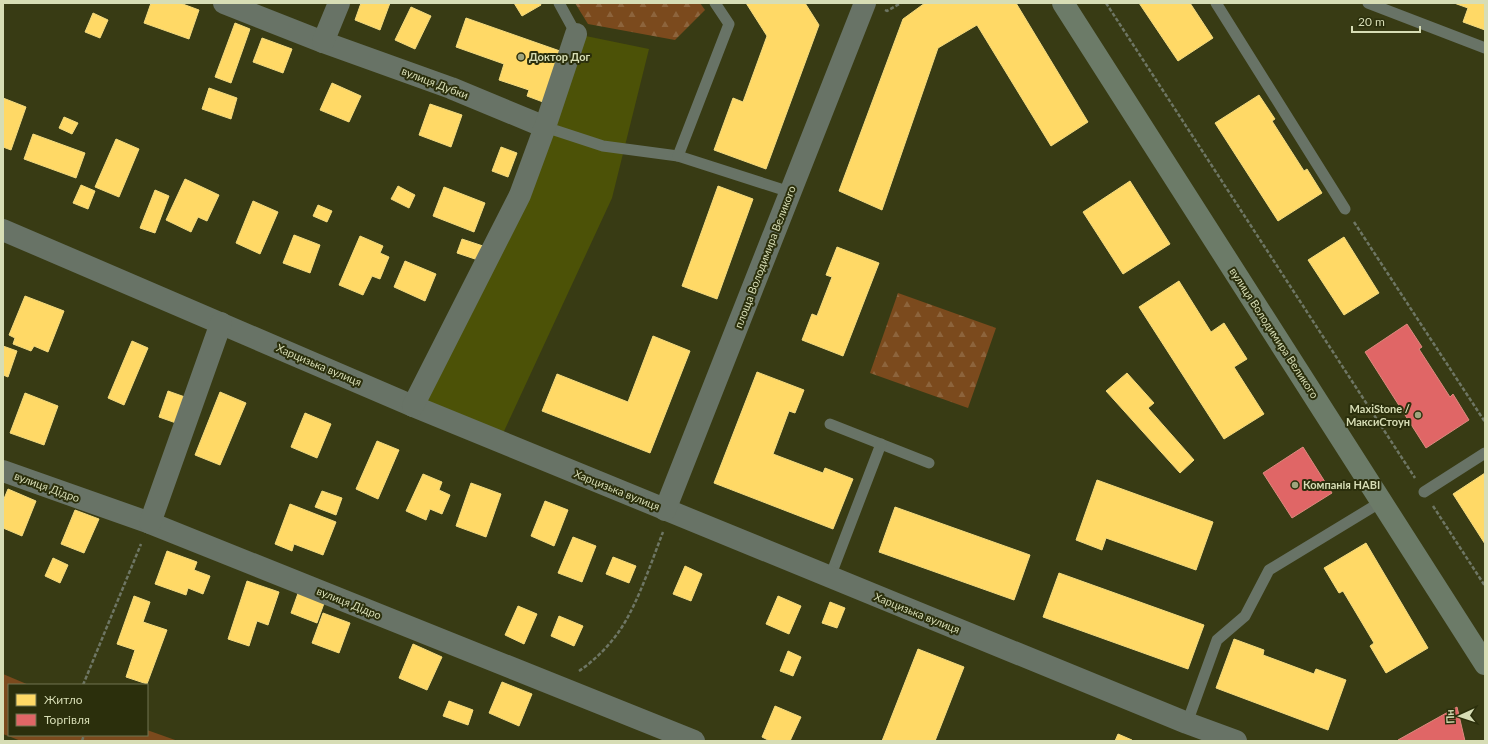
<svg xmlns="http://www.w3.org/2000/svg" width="1488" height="744" font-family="Lato,sans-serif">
  <defs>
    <pattern id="forest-firs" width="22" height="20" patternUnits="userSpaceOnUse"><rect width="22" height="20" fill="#7b4a1d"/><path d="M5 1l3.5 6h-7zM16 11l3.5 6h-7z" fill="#8d643c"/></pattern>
  </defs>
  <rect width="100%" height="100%" fill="#383b14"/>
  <path fill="#4c5207" d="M576,34L649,49L612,198L499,442L413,406L520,195Z"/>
  <g fill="url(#forest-firs)">
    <path d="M575,3H700L705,10L675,40L588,24Z"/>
    <path d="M898,293L996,328L968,408L870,373Z"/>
  </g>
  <path fill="#7b4a1d" d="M3,674L29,685H9V735H147V730L178,741H21L3,734Z"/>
  <g fill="#ffd966" stroke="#f3da7e">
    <path d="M151,3H180L199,10L189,39L144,23Z"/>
    <path d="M361,3H390L380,30L355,20Z"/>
    <path d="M514,3H540L541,5L522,16Z"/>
    <path d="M746,3H805L819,25L766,169L714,150L733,98L743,102L767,36Z"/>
    <path d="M925,3H1016L1088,122L1051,146L977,25L938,48L882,210L839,191L903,19Z"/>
    <path d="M1139,3H1190L1213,38L1178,61Z"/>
    <path d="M1454,3H1485V30L1463,22L1468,8Z"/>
    <path d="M411,7L431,16L415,49L395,40Z"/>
    <path d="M93,13L108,20L100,38L85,32Z"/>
    <path d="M466,18L560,51L543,102L527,96L529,90L499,80L504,64L456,47Z"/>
    <path d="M235,23L250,29L231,83L215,77Z"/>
    <path d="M262,38L292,49L283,73L253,62Z"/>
    <path d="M332,83L361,96L349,122L320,110Z"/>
    <path d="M209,88L237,98L231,119L202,109Z"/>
    <path d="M1259,95L1275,119L1272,121L1304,171L1307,169L1322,193L1278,221L1215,123Z"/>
    <path d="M3,98L26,107L11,150L3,147Z"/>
    <path d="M430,104L462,115L451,147L419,135Z"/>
    <path d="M64,117L78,123L72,134L59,128Z"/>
    <path d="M33,134L85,153L76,178L24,159Z"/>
    <path d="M116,139L139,149L119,197L95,187Z"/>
    <path d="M501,147L517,153L508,177L492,171Z"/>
    <path d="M185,179L219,195L207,221L198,217L191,232L166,220Z"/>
    <path d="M1130,181L1170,244L1123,274L1083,212Z"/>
    <path d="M81,185L95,191L88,209L73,203Z"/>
    <path d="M398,186L415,195L409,208L391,199Z"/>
    <path d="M718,186L753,199L717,299L682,286Z"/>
    <path d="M444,187L485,203L474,232L433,216Z"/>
    <path d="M155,190L169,196L155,233L140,228Z"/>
    <path d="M253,201L278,212L260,254L236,243Z"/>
    <path d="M318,205L332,211L327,222L313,216Z"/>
    <path d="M294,235L320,245L310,273L283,263Z"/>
    <path d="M360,236L383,246L380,253L389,257L380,279L372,276L363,295L339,285Z"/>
    <path d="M1344,237L1379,293L1344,315L1308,260Z"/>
    <path d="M462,239L483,246L478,260L457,253Z"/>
    <path d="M837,247L879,263L843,356L802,340L812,314L817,316L832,277L826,275Z"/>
    <path d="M405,261L436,274L425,301L394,287Z"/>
    <path d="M1179,281L1211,332L1224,323L1247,359L1234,367L1264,414L1224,439L1139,307Z"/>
    <path d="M25,296L64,311L48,352L34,346L31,351L13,344L15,338L9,335Z"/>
    <path d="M653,336L690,351L650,453L542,411L557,374L628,402Z"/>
    <path d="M132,341L148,348L124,405L108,398Z"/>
    <path d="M3,346L17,351L8,377L3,375Z"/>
    <path d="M757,372L804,390L795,413L789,411L773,454L823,473L825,468L853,479L833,529L714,483Z"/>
    <path d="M1127,373L1154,403L1148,408L1194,460L1180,473L1106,391Z"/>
    <path d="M168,391L185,397L176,423L159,417Z"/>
    <path d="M220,392L246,403L220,465L195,455Z"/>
    <path d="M25,393L58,406L44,445L10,433Z"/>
    <path d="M305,413L331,424L317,458L291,447Z"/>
    <path d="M377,441L399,450L378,499L356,489Z"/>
    <path d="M1485,473V544L1453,494Z"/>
    <path d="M423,474L442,482L439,490L450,495L442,514L430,509L426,520L406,511Z"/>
    <path d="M1097,480L1213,522L1196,570L1106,538L1102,550L1076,540Z"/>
    <path d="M471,483L501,494L486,537L456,526Z"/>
    <path d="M8,489L36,501L22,536L3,528V501Z"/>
    <path d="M322,491L342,498L336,515L315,507Z"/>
    <path d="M545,501L568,510L554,546L531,536Z"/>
    <path d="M290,504L336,522L323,555L294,544L292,551L275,544Z"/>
    <path d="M895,507L1030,555L1014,600L879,552Z"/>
    <path d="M75,510L99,519L84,553L61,544Z"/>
    <path d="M573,537L596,546L582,582L558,573Z"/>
    <path d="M1366,543L1428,648L1386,673L1370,646L1374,643L1343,591L1339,593L1324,568Z"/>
    <path d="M167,551L197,562L194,570L210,576L203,594L188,588L186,595L155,584Z"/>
    <path d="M613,557L636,566L629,583L606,574Z"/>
    <path d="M53,558L68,565L60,583L45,576Z"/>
    <path d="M685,566L702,574L691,601L673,594Z"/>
    <path d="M1059,573L1204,625L1188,669L1043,617Z"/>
    <path d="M247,581L279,592L268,625L257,621L249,646L228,639Z"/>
    <path d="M301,585L327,595L317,623L291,613Z"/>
    <path d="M134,596L150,602L143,622L167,630L147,684L126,677L135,650L117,644Z"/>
    <path d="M778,596L801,606L789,634L766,624Z"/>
    <path d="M830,602L845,608L837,628L822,623Z"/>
    <path d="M518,606L537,614L524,644L505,635Z"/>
    <path d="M323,613L350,623L339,653L312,643Z"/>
    <path d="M559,616L583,626L574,646L551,636Z"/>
    <path d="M1234,639L1264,650L1263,655L1314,674L1316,669L1346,680L1328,730L1216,688Z"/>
    <path d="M413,644L442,657L427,690L399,678Z"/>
    <path d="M918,649L964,667L935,741H882Z"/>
    <path d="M788,651L801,657L793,676L780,671Z"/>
    <path d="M502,682L532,694L519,726L489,713Z"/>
    <path d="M449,701L473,710L468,725L443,716Z"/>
    <path d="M775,706L801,717L790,741H770L762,737Z"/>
    <path d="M1118,734L1132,740L1131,741H1115Z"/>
  </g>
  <g fill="#e06666" stroke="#dd8a7e">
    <path d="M1407,324L1422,347L1419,349L1450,397L1453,394L1469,420L1426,448L1365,352Z"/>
    <path d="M1303,447L1332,493L1292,518L1263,473Z"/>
    <path d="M1457,707L1465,741H1398V740Z"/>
  </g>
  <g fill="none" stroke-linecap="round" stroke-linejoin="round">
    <g stroke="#6e7664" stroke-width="2.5" stroke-dasharray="4 2" stroke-linecap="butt">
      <path d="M1106,3L1415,478"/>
      <path d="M885,10L887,11L901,3"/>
      <path d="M1354,222L1485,422"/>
      <path d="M1433,506L1485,586"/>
      <path d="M579,671C594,661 610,645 620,630C638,603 651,563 663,532"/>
      <path d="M83,685L141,544"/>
      <path d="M82,741L84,735"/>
    </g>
    <g stroke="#687366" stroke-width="11">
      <path d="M559,3L576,34"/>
      <path d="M1216,3L1345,209"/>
      <path d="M1368,3L1485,48"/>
      <path d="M545,127L603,146L678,156L790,192"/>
      <path d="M678,156L729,24L715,3"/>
      <path d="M830,424L929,463"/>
      <path d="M1424,492L1485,453"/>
      <path d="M830,577L881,444"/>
      <path d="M1187,723L1217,640L1245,616L1269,570L1381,502"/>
    </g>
    <g stroke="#687366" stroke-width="22">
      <path d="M224,3L323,42L451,88L545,127"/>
      <path d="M323,42L339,3"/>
      <path d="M3,230L413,406L1187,723L1236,741"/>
      <path d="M413,406L520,195L545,127L576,34"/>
      <path d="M3,471L150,523L694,741"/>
      <path d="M665,510L865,3"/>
      <path d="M150,523L221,323"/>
    </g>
    <path stroke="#6c7b68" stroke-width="22" d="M1063,3L1485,664"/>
  </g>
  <g fill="#9fa47d" stroke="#2b2f0c" stroke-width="1.5">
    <circle cx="521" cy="57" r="4"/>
    <circle cx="1418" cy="415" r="4"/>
    <circle cx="1295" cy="485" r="4"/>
  </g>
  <g text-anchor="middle" stroke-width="4" stroke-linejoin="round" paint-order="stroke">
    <g font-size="11" font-weight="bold" fill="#d7ddb5" stroke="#2b2f0c" text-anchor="start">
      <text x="529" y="61">Доктор Дог</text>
      <text x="1410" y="413" text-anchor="end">MaxiStone /<tspan x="1410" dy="13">МаксиСтоун</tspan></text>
      <text x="1303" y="489">Компанія НАВІ</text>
    </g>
    <g font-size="11" fill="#d7ddb5" stroke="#2b2f0c">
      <text transform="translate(435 83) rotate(21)" y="4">вулиця Дубки</text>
      <text transform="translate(765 257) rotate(-69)" y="4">площа Володимира Великого</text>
      <text transform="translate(1274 333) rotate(57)" y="4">вулиця Володимира Великого</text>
      <text transform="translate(319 365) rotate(23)" y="4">Харцизька вулиця</text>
      <text transform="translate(47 487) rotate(20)" y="4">вулиця Дідро</text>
      <text transform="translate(617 490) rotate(22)" y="4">Харцизька вулиця</text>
      <text transform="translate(349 603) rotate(22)" y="4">вулиця Дідро</text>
      <text transform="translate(917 613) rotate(22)" y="4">Харцизька вулиця</text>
    </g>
  </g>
  <rect width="1488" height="744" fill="none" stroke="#d7ddb5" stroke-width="8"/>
  <rect x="8" y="684" width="140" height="52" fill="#2b2f0c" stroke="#707550"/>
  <rect x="16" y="694" width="20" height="12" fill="#ffd966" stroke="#707550"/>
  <text x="44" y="704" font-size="12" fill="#d7ddb5">Житло</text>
  <rect x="16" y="714" width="20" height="12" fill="#e06666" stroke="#707550"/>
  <text x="44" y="724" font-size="12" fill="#d7ddb5">Торгівля</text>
  <g transform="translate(1460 716) rotate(267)" stroke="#2b2f0c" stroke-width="3" paint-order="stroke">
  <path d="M0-3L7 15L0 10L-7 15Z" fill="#d7ddb5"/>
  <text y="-6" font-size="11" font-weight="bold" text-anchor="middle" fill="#d7ddb5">Пн</text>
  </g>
  <path d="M1352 26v6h68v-6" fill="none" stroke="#d7ddb5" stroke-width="2"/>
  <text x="1358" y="26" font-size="12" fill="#d7ddb5" stroke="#2b2f0c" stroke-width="3" paint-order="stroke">20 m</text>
</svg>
